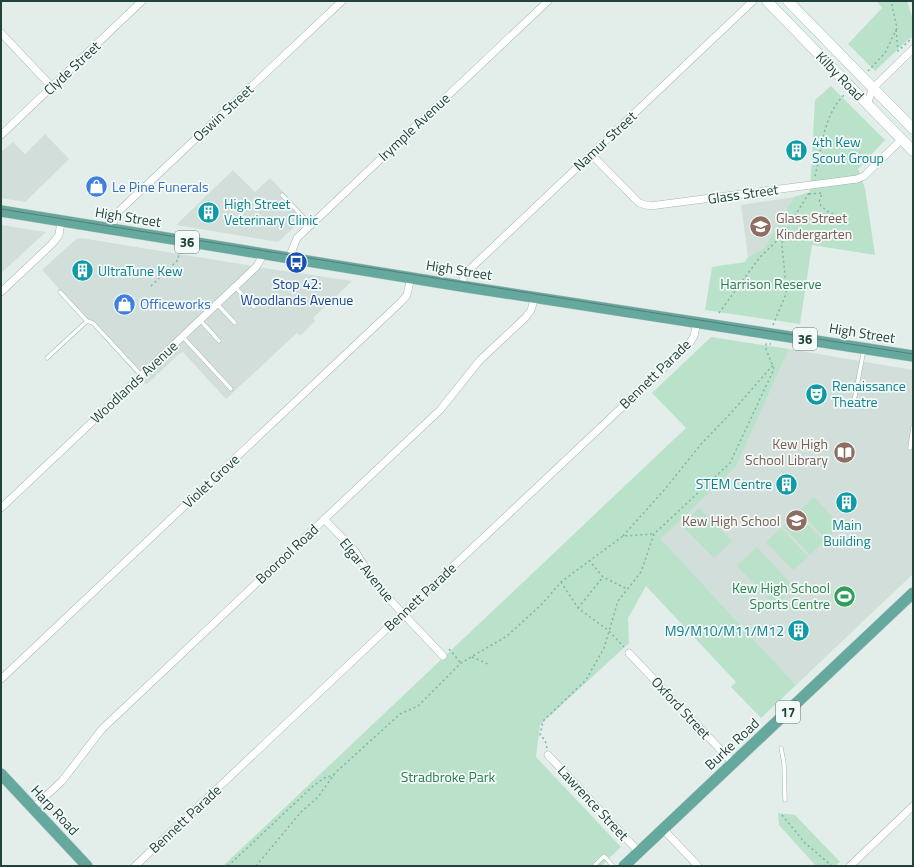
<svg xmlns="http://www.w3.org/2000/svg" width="914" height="867" font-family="'Titillium Web',sans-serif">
  <rect width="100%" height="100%" fill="#e3eeeb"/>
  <g fill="#d1deda">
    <path d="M45,134L69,159L25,202L1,198V152L13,142L25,154Z"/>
    <path d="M233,170L255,192L270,178L306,216L278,242L176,225Z"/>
    <path d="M794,197L764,248L748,257L741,205Z"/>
    <path d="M1,225L46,232L1,273Z"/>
    <path d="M81,238L271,269L352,281L313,318L315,321L300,336L297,333L226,399L183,352L179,354L146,385L42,270L75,240Z"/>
    <path d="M789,349L913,370V574L796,685L661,539L736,467Z"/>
  </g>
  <g fill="#bae1c9">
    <path d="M877,1H907L913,20V35L875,71L848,44L882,8Z"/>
    <path d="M831,86L885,140L858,169L865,188L875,255L812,245L800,324L705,310L712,267L745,262L748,257L764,248L794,197L810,192L815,100Z"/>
    <path d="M711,337L789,349L736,467L661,539L796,685L761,718L731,687L736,682L646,586L628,618L629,643L540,725L536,757L621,847L601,866H223L686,428L652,393Z"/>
    <path d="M814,497L841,526L826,539L799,511Z"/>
    <path d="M699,508L732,541L714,558L682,526Z"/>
    <path d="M797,513L824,541L810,555L783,526Z"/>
    <path d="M781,528L808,557L793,570L766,542Z"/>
    <path d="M757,547L794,587L775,605L737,566Z"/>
    <path d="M778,813L795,815L840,862L835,866H816L779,825Z"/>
  </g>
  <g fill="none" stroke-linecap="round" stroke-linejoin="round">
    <defs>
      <g id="lane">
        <path d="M282,195L311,225"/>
        <path d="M235,287L254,307"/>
        <path d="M60,292L87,321"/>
        <path d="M217,304L235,323"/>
        <path d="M200,320L219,341"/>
        <path d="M182,336L231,389"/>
        <path d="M864,349L854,401L872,405"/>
        <path d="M47,358L87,321L93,323L141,375"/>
        <path d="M910,448L913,427"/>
        <path d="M781,748L784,763L785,800"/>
        <path d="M594,866L604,856L613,866"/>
      </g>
      <g id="street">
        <path d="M1,33L52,87"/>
        <path d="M867,104L873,88L913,49"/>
        <path d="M1,135L142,1"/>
        <path d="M591,154L639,203L650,206L857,179L864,176L902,139"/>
        <path d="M110,229L119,211L342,1"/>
        <path d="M289,258L297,238L548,1"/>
        <path d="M461,286L464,276L470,269L753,1"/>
        <path d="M1,292L52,244L59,235L61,221"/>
        <path d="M1,508L256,267L264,254"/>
        <path d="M324,519L355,551L377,586L443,656"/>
        <path d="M629,653L733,763"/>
        <path d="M1,679L401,302L407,295L411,277"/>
        <path d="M548,755L639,852"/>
        <path d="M33,808L62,781L102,729L440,410L480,360L526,317L531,310L535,297"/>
        <path d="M663,829L698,866"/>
        <path d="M135,866L689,344L694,336L697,322"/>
        <path d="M850,866L913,806"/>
      </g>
      <g id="secondary">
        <path d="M767,1L913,151"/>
        <path d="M788,1L913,129"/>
      </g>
      <g id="primary">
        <path d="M1,211L461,286L913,356"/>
        <path d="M1,774L87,866"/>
        <path d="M624,866L913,593"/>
      </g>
    </defs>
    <use href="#lane" stroke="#a5b7b3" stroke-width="4.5"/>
    <use href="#street" stroke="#a5b7b3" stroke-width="8"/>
    <use href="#secondary" stroke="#a0bbb5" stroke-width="11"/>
    <use href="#primary" stroke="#c1cac9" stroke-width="12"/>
    <g stroke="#81b5ab" stroke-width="1.5" stroke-dasharray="2 3" stroke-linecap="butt">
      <path d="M896,30L898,51L913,37"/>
      <path d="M868,71L885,53L897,28L891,1"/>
      <path d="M815,176C822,148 823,116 844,95"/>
      <path d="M809,194L822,193L819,202L821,206L831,214L836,212"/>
      <path d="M151,286L178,260L179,252"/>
      <path d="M719,313L760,257L783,235"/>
      <path d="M773,325L786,294V285L782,246L783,235L809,193"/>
      <path d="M623,536L665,489L702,443L731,413L773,365"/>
      <path d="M589,560L603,577L627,589"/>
      <path d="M561,582L578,608L609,631L624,647"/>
      <path d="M578,608L603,577"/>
      <path d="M449,649L461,663"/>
      <path d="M472,657L490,665"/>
      <path d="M547,748L545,740L540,735L543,721L586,680L604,648L618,601L641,572L654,534L730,463L774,369L766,349V344H771"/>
      <path d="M782,815L805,843L832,866"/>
      <path d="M228,866L312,787L324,778L334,775"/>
      <path d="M256,866L301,812L318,797L335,773L400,714L418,706L461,663L507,636L542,604L561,582L623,536L653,534"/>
    </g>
    <use href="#lane" stroke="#fff" stroke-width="3.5"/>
    <use href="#street" stroke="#fff" stroke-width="7"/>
    <use href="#secondary" stroke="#fff" stroke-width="10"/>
    <use href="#primary" stroke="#64a89e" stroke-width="11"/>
    <path stroke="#5b7d78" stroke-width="1" d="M1,209L913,354"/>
  </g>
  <defs>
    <symbol id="building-disc" viewBox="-11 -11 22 22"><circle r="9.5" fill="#0f9aa8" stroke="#f4faf8"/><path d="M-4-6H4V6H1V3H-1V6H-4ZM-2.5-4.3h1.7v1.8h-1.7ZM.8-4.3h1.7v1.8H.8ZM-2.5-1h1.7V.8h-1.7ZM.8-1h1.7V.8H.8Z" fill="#fff"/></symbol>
    <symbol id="shop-disc" viewBox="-11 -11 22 22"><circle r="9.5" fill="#3f7fe0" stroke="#f4faf8"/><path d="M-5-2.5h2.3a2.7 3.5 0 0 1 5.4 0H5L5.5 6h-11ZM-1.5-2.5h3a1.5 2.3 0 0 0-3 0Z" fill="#fff"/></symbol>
    <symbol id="school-disc" viewBox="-11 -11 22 22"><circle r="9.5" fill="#8d6e63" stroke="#f4faf8"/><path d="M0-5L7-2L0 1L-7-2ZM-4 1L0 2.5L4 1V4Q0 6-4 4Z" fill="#fff"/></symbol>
    <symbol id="bus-disc" viewBox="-11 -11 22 22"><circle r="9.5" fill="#1a4fb4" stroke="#f4faf8"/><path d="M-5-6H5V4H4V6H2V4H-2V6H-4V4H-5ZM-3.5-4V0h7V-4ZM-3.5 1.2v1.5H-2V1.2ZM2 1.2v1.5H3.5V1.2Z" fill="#fff"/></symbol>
    <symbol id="theatre-disc" viewBox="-11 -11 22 22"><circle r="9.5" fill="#0f9aa8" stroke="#f4faf8"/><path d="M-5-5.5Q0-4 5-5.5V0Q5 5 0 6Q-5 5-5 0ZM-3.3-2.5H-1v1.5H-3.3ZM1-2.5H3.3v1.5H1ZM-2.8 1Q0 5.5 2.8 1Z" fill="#fff"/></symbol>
    <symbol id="library-disc" viewBox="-11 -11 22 22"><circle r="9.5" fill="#8d6e63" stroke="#f4faf8"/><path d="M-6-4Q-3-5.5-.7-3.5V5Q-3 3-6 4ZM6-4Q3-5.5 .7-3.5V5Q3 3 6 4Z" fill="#fff"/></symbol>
    <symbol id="stadium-disc" viewBox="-11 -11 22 22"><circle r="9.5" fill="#2e9e5b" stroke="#f4faf8"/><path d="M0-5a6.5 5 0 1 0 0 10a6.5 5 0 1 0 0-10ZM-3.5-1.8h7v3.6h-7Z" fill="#fff"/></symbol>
  </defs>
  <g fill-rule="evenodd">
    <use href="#building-disc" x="784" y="138" width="25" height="25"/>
    <use href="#shop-disc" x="84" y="174" width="25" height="25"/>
    <use href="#building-disc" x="196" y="200" width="25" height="25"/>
    <use href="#school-disc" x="748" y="214" width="25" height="25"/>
    <use href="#bus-disc" x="284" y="250" width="25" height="25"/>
    <use href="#building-disc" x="70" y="258" width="25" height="25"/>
    <use href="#shop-disc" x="112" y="292" width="25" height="25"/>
    <use href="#theatre-disc" x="804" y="382" width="25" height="25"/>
    <use href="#library-disc" x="832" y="440" width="25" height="25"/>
    <use href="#building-disc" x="774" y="472" width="25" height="25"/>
    <use href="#building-disc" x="834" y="490" width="25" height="25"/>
    <use href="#school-disc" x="784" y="508" width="25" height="25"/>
    <use href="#stadium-disc" x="832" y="584" width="25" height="25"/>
    <use href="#building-disc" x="786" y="618" width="25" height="25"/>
  </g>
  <g text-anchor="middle" stroke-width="3.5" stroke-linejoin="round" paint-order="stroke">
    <g fill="#f4faf8" stroke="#607975" stroke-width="1">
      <rect x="175" y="231" width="24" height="22" rx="3"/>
      <rect x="793" y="328" width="24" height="22" rx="3"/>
      <rect x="776" y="701" width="24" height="22" rx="3"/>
    </g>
    <g font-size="13" font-weight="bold" fill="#21423d">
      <text x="187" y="247">36</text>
      <text x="805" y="344">36</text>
      <text x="788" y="717">17</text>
    </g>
    <g font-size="14" fill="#21423d" stroke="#f4faf8">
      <text transform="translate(72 68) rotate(-43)" y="5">Clyde Street</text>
      <text transform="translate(840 76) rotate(46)" y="5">Kilby Road</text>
      <text transform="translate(223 113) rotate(-43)" y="5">Oswin Street</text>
      <text transform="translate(414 127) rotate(-43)" y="5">Irymple Avenue</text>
      <text transform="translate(605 141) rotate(-43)" y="5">Namur Street</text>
      <text transform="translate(743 194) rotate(-8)" y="5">Glass Street</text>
      <text transform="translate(128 217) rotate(9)" y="5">High Street</text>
      <text transform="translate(459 270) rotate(9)" y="5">High Street</text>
      <text transform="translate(862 333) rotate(9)" y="5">High Street</text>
      <text transform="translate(655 374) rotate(-44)" y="5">Bennett Parade</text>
      <text transform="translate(134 382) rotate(-43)" y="5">Woodlands Avenue</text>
      <text transform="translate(211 481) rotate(-43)" y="5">Violet Grove</text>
      <text transform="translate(287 554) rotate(-43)" y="5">Boorool Road</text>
      <text transform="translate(367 570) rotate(51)" y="5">Elgar Avenue</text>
      <text transform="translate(420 597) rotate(-43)" y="5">Bennett Parade</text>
      <text transform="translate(681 708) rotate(47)" y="5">Oxford Street</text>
      <text transform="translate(732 744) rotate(-43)" y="5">Burke Road</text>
      <text transform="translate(593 803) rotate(47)" y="5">Lawrence Street</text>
      <text transform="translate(55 810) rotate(47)" y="5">Harp Road</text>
      <text transform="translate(185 819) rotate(-43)" y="5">Bennett Parade</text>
    </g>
    <g font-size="14" fill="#0d838f" stroke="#f4faf8" text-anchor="start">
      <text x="812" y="147">4th Kew<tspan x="812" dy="16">Scout Group</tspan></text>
      <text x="224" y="209">High Street<tspan x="224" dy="16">Veterinary Clinic</tspan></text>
      <text x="98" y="276">UltraTune Kew</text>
      <text x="832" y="391">Renaissance<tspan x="832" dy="16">Theatre</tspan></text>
      <text x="772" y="489" text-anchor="end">STEM Centre</text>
      <text x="847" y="530" text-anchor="middle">Main<tspan x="847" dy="16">Building</tspan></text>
      <text x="784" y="636" text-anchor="end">M9/M10/M11/M12</text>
    </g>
    <g font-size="14" fill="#366cbe" stroke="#f4faf8" text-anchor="start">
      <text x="112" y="192">Le Pine Funerals</text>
      <text x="140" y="309">Officeworks</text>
    </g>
    <g font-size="14" fill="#785e54" stroke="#f4faf8" text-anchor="end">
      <text x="776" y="223" text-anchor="start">Glass Street<tspan x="776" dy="16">Kindergarten</tspan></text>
      <text x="828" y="449">Kew High<tspan x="828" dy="16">School Library</tspan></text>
      <text x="780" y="526">Kew High School</text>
    </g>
    <g font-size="14" fill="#164399" stroke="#f4faf8">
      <text x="297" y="289">Stop 42:<tspan x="297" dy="16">Woodlands Avenue</tspan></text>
    </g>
    <g font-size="14" fill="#277c52" stroke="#f4faf8">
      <text x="771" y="289">Harrison Reserve</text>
      <text x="448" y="782">Stradbroke Park</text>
    </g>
    <g font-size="14" fill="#27864d" stroke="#f4faf8" text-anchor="end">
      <text x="830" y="593">Kew High School<tspan x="830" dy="16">Sports Centre</tspan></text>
    </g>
  </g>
  <rect width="914" height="867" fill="none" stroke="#21423d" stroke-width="4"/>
</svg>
